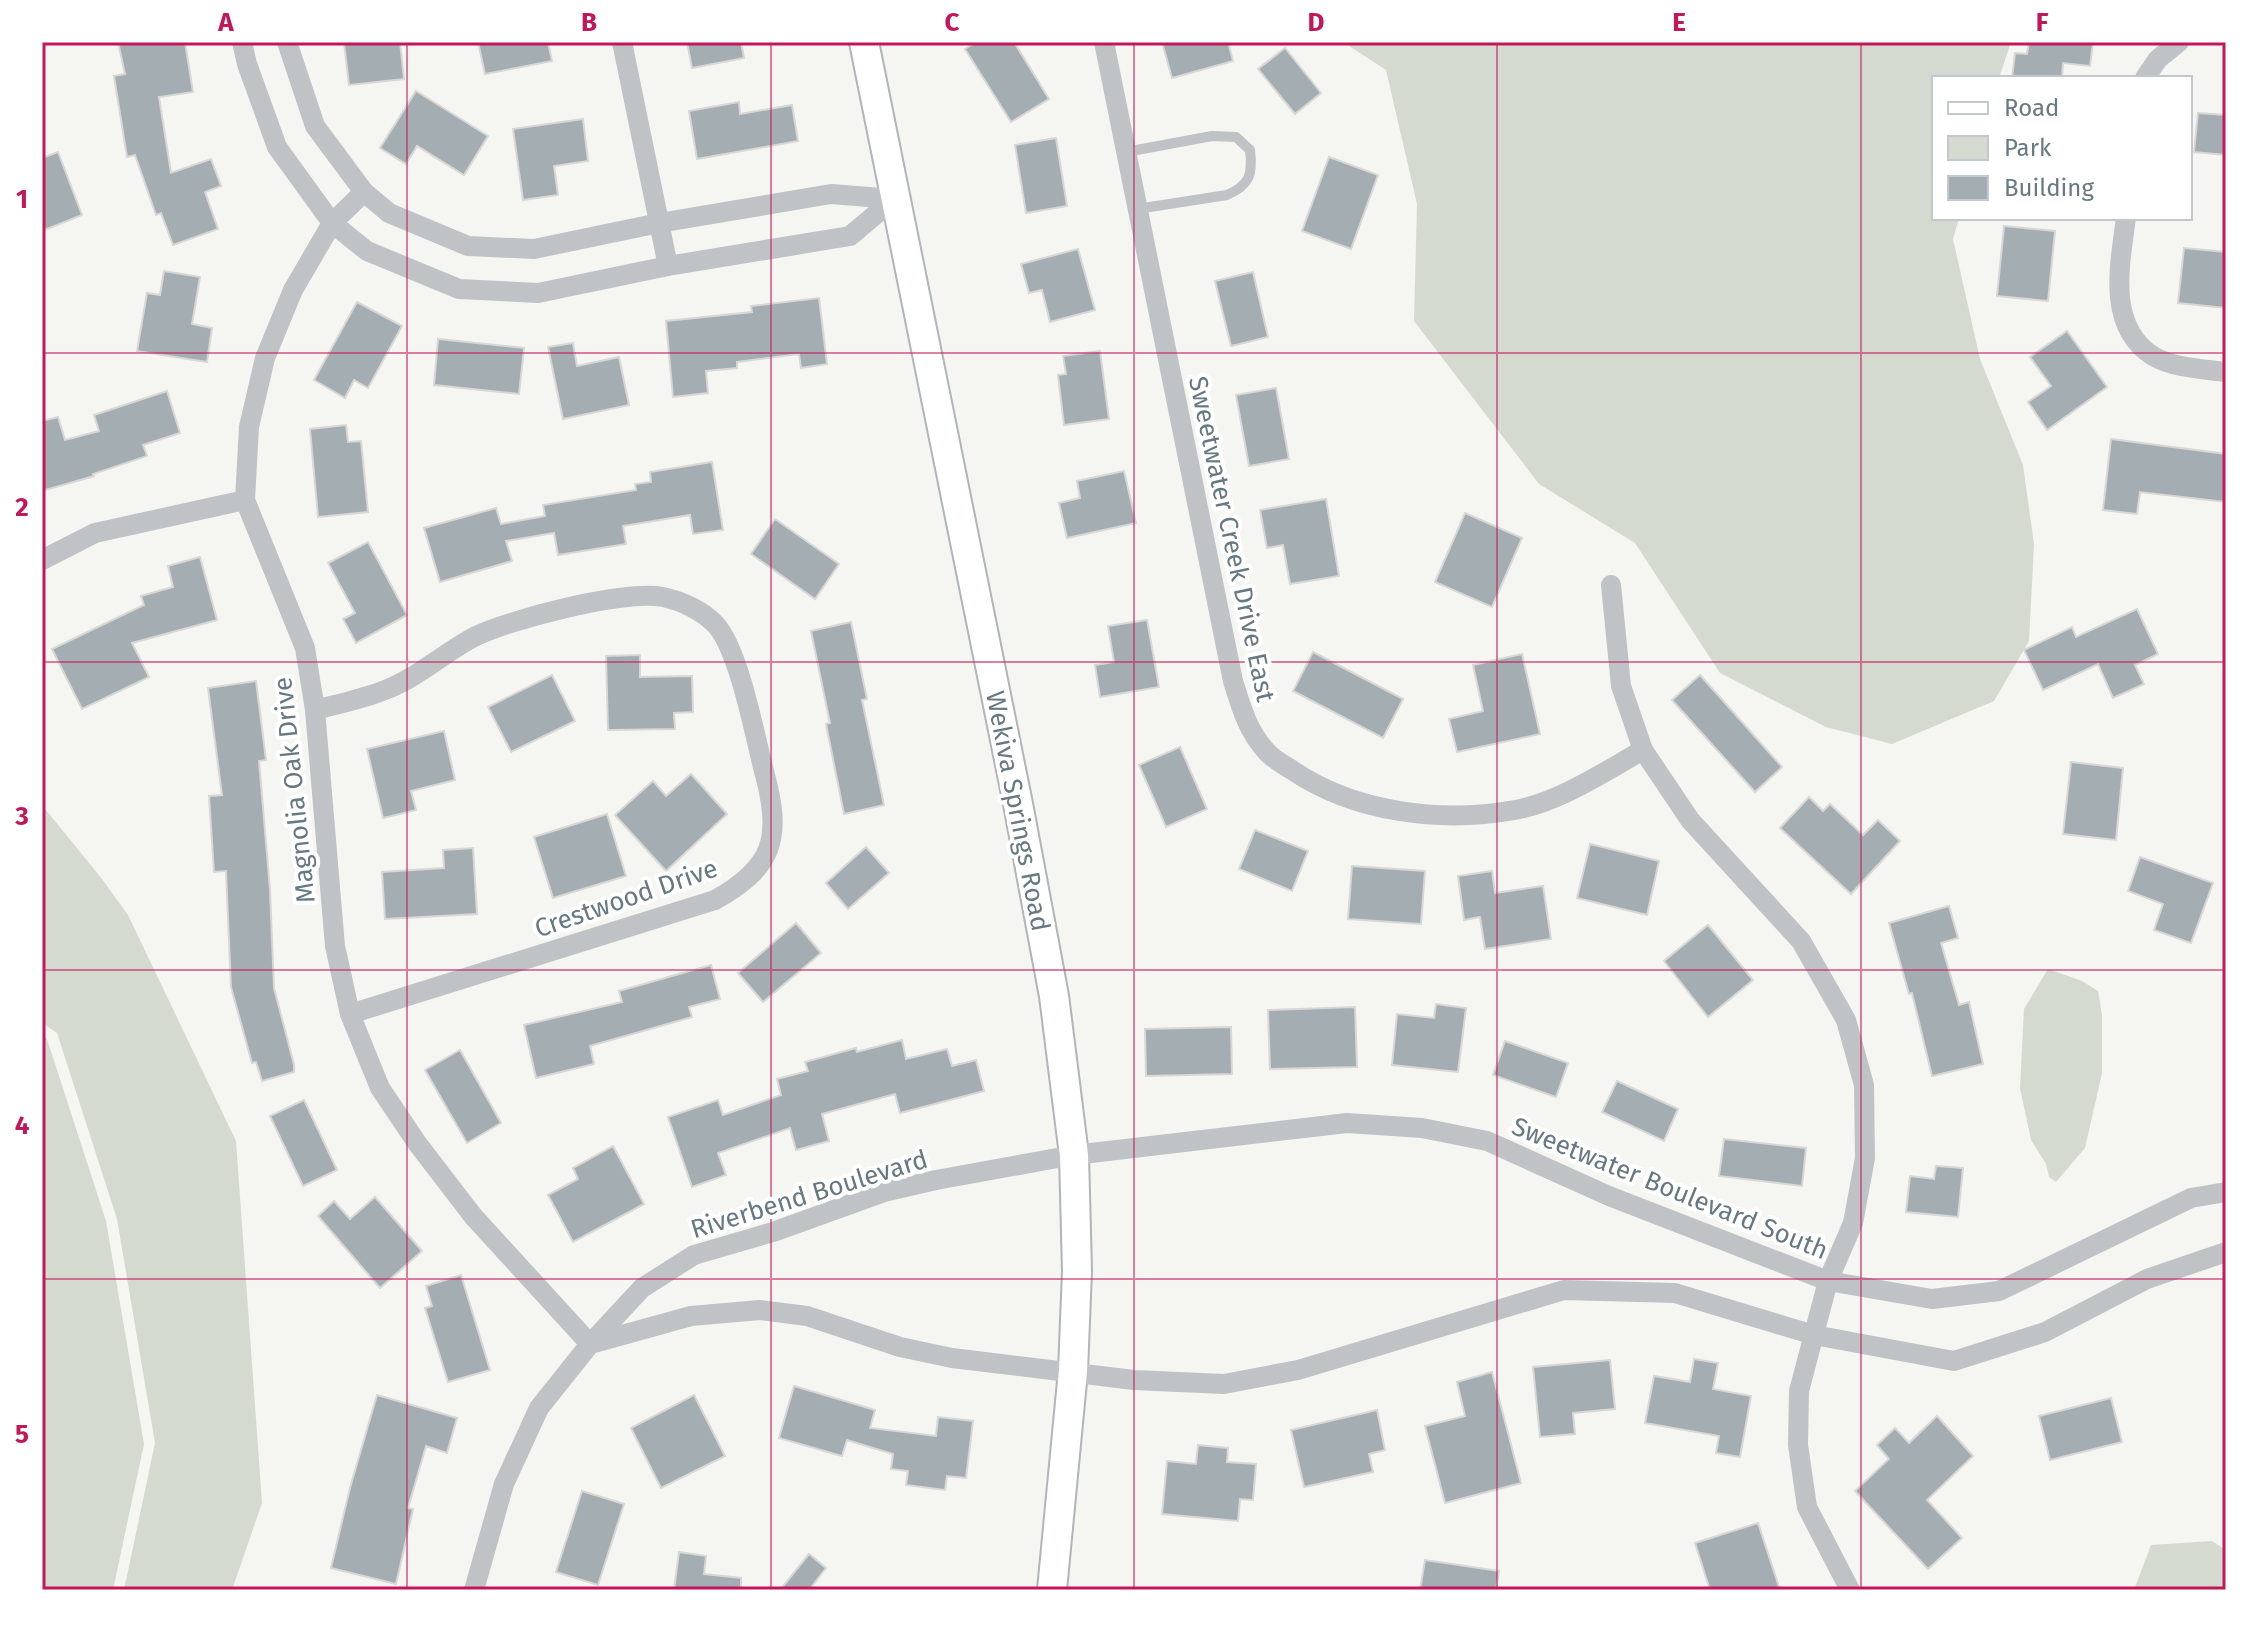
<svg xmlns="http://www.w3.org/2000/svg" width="2268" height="1632" font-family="'Fira Sans',sans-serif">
  <rect width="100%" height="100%" fill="#f5f5f2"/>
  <g fill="#d5dad1">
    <path d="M1343,42H2011L1999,78H1934V218H1959L1953,239L1980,359L2023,465L2034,544L2029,641L1994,701L1892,744L1826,727L1720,673L1635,543L1539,484L1414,321L1417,204L1386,70Z"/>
    <path d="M42,809L46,810L102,879L128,915L236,1141L262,1503L232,1590H124L155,1443L117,1219L57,1033L42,1023Z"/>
    <path d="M2048,969L2082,981L2098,991L2102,1015V1073L2085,1148L2056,1182L2049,1177L2046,1164L2031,1140L2020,1088L2024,1009Z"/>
    <path d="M42,1035L47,1039L106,1221L144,1444L113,1590H42Z"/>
    <path d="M2212,1541L2226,1550V1590H2134L2151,1545Z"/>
  </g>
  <g fill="#a4adb1" stroke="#d7d7d5" stroke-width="2">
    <path d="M118,42H185L193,92L159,97L171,173L211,159L221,186L205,192L218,229L173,245L161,213L156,215L135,155L127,157L114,76L125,74Z"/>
    <path d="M344,42H400L404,79L349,85Z"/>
    <path d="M478,42H548L552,61L485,74Z"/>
    <path d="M687,42H741L744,58L692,68Z"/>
    <path d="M976,42H1014L1049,99L1011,122L965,49Z"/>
    <path d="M1162,42H1228L1233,61L1172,78Z"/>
    <path d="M2029,42H2093L2090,66L2063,63L2062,78H2012L2015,53L2027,54Z"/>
    <path d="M1285,48L1321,93L1295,114L1258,69Z"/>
    <path d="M416,91L488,136L464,175L417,146L406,164L380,148Z"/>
    <path d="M739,102L740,114L792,105L798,141L697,159L689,111Z"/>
    <path d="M2198,113L2226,115V155L2194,152Z"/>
    <path d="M583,119L588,161L554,166L558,195L523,200L513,129Z"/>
    <path d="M1056,138L1067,206L1026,213L1015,145Z"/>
    <path d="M58,152L82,215L42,231V158Z"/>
    <path d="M1329,157L1378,175L1351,249L1302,231Z"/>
    <path d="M2004,226L2055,231L2048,301L1997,296Z"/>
    <path d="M2184,248L2226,252V308L2178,303Z"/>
    <path d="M1078,249L1095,310L1050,322L1042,290L1029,293L1021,264Z"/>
    <path d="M164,271L200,277L192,324L212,328L207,362L137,351L147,293L160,295Z"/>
    <path d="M1253,272L1268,337L1231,346L1215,281Z"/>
    <path d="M819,298L827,364L801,368L799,354L737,362V368L706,371L708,393L673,397L666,321L752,312L751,306Z"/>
    <path d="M357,302L402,326L368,388L354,380L345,398L314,380Z"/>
    <path d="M2067,331L2107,387L2047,430L2028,402L2051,386L2030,357Z"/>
    <path d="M438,339L524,348L519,394L434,385Z"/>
    <path d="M573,343L577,366L619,357L629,405L563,419L548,347Z"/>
    <path d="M1100,351L1109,419L1064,425L1058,375L1066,374L1063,356Z"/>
    <path d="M1276,388L1289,459L1249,466L1236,395Z"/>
    <path d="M167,391L180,433L143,445L147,456L93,474L94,476L42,491V421L58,417L65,440L99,431L94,415Z"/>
    <path d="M346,425L348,442L361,441L368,512L318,517L310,429Z"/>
    <path d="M2111,439L2226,454V502L2140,492L2137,514L2103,510Z"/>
    <path d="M712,462L723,530L693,534L690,515L623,526L626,544L558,555L554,533L506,541L512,561L440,582L424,528L496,508L501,524L545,516L543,505L636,490L635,484L651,482L650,472Z"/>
    <path d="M1124,471L1136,523L1067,538L1059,503L1080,498L1077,481Z"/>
    <path d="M1326,499L1339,576L1290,584L1283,545L1267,548L1260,510Z"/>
    <path d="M1465,513L1522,538L1492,607L1435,582Z"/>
    <path d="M775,519L839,564L815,599L751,554Z"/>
    <path d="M368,542L407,615L356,643L343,619L355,613L328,563Z"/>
    <path d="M200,557L217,620L132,643L149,677L82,709L52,649L144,605L141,596L173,587L168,566Z"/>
    <path d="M2137,609L2158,654L2135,665L2144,684L2113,698L2098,664L2043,690L2024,650L2072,627L2076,637Z"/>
    <path d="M1147,620L1159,687L1100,697L1095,665L1114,662L1108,626Z"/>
    <path d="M851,622L867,699L862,700L884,805L844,814L826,724L830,723L811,631Z"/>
    <path d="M1313,652L1403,699L1383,738L1293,691Z"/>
    <path d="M1522,654L1540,734L1457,752L1449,719L1483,711L1473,665Z"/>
    <path d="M640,655V677L692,676L693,712L674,713L675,729L608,730L606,656Z"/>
    <path d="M552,675L575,721L511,752L488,707Z"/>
    <path d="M1700,675L1782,767L1755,792L1672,700Z"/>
    <path d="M256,681L266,760L259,761L270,890L274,988L294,1065V1072L262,1081L256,1062L252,1063L231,987L226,871L214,872L209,796L222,795L208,688Z"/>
    <path d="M444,731L455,780L411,791L416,810L383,818L367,749Z"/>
    <path d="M1180,747L1207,809L1166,827L1139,765Z"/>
    <path d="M2071,762L2123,768L2116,840L2063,834Z"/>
    <path d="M691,774L727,814L666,871L615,815L653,781L666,796Z"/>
    <path d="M1809,797L1823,811L1830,804L1863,835L1878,820L1900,841L1851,894L1780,828Z"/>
    <path d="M607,814L626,876L553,898L534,837Z"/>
    <path d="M1255,830L1308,851L1292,891L1239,869Z"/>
    <path d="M1590,844L1659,861L1647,915L1577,898Z"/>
    <path d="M866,847L889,873L848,909L826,883Z"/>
    <path d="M473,848L477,914L385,919L382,872L444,868L443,850Z"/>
    <path d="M2140,857L2213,883L2191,943L2154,930L2163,904L2128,891Z"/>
    <path d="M1352,866L1425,871L1421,924L1348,919Z"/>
    <path d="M1492,871L1495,893L1543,886L1551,939L1485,949L1480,917L1464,920L1458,876Z"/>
    <path d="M1949,906L1958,938L1941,943L1959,1005L1969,1002L1983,1064L1932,1076L1912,993L1909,994L1889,923Z"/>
    <path d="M796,923L821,953L763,1002L738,973Z"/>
    <path d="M1708,925L1753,980L1708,1017L1664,961Z"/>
    <path d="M711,965L720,999L689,1007L692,1017L590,1046L594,1064L536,1078L524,1025L622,1002L619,991Z"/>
    <path d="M1436,1004L1466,1008L1458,1072L1392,1065L1397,1014L1434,1018Z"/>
    <path d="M1355,1007L1357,1067L1270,1069L1268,1010Z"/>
    <path d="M1231,1027L1232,1074L1146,1076L1145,1029Z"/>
    <path d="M902,1040L906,1059L947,1049L952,1066L976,1060L984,1091L900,1113L895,1094L822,1114L829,1141L796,1150L790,1128L718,1153L726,1175L692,1187L668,1117L718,1100L723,1115L781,1095L777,1079L808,1071L805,1062L856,1048L857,1052Z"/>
    <path d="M1505,1041L1568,1063L1556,1097L1493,1075Z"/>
    <path d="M460,1050L501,1123L467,1143L425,1070Z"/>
    <path d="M1617,1081L1678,1109L1664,1141L1602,1112Z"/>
    <path d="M304,1100L337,1170L303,1186L270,1116Z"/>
    <path d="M1724,1139L1806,1148L1802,1186L1719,1176Z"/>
    <path d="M613,1146L644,1204L573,1242L548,1195L578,1179L573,1168Z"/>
    <path d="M1936,1166L1963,1168L1958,1217L1906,1212L1910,1176L1934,1179Z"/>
    <path d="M375,1197L422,1251L380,1288L318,1216L334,1201L350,1219Z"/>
    <path d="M461,1275L490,1370L448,1382L425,1308L432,1306L426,1286Z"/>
    <path d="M1694,1359L1718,1363L1713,1389L1751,1396L1740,1457L1716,1453L1719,1436L1645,1423L1654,1376L1690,1382Z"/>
    <path d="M1610,1360L1615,1409L1573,1413L1575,1434L1540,1437L1533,1367Z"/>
    <path d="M1492,1372L1521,1483L1445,1503L1425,1426L1465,1416L1457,1382Z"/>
    <path d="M794,1386L875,1410L870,1428L936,1436L938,1417L973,1421L966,1478L947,1476L945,1490L906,1485L908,1471L891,1469L893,1454L847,1440L842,1456L779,1438Z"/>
    <path d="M377,1395L457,1418L447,1453L426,1446L408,1508L413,1509L396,1584L331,1568L350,1488Z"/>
    <path d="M694,1395L725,1456L661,1488L631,1428Z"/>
    <path d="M2111,1398L2122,1442L2050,1460L2039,1416Z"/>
    <path d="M1377,1410L1385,1450L1369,1454L1373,1472L1304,1487L1291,1430Z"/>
    <path d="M1937,1416L1973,1456L1927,1500L1962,1538L1928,1569L1855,1491L1889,1459L1877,1445L1895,1428L1909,1443Z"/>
    <path d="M1198,1445L1228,1448L1227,1462L1256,1464L1253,1500L1240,1499L1238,1521L1162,1514L1167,1461L1196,1464Z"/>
    <path d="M582,1491L624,1504L598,1585L556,1572Z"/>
    <path d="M1758,1523L1780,1590H1710L1695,1543Z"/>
    <path d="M679,1552L706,1556L704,1574L741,1578V1590H674Z"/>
    <path d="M809,1554L826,1568L809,1590H780Z"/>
    <path d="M1425,1560L1499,1571L1496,1590H1420Z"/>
  </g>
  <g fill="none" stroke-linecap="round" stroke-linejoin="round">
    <defs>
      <path id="secondary" d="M864,42L1018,804L1054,996L1074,1155L1077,1271L1073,1371L1052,1590"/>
    </defs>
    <use href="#secondary" stroke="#afb5b9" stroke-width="32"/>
    <path stroke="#bfc3c6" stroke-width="10" d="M1126,152L1212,136L1236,137L1250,150C1253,174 1250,185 1227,195L1137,209"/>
    <g stroke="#bfc3c6" stroke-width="20">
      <path d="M242,42L247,64L277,147L332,223L367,251L459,289L538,293L668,266L850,236L894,199"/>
      <path d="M287,42L315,126L364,192L389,213L468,246L534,249L659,223L831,194L894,199"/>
      <path d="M622,42L668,266"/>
      <path d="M1104,42L1233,681C1241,707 1248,732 1267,752C1273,759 1284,765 1292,770C1355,813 1441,823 1515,810C1559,802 1604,772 1643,750"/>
      <path d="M2145,78L2158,59L2179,42"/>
      <path d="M364,192L332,223L293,290L265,358L249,427L245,500L305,648L315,710L335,946L350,1014L380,1088L417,1143L473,1216L590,1344"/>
      <path d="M2126,218C2120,264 2106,326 2153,356C2173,368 2203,369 2226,372"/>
      <path d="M42,560L95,533L245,500"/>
      <path d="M1611,585L1621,686L1643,750L1690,820L1801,941L1846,1020L1864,1085L1865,1158L1853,1223L1828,1281L1799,1391L1798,1445L1807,1507L1850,1590"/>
      <path d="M315,710C338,704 363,699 385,690C417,678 444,653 474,637C510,619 624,590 663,597C682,601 703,611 716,625C740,652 755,738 765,775C782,838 773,868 715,900L350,1014"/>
      <path d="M590,1344L691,1316L760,1310L807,1316L900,1347L952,1358L1134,1380L1224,1384L1298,1370L1564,1290L1675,1293L1814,1335L1954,1361L2045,1332L2147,1279L2226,1252"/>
      <path d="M474,1590L504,1484L539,1408L590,1344L642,1288L694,1255L773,1232L884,1192L936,1180L1074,1155L1347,1123L1422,1128L1487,1141L1609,1196L1828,1281L1932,1299L1999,1291L2191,1198L2226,1192"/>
    </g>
    <use href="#secondary" stroke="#fff" stroke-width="28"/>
  </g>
  <path fill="none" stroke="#c2185b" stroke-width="2" stroke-opacity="0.55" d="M407,42V1590M771,42V1590M1134,42V1590M1497,42V1590M1861,42V1590M42,353H2226M42,662H2226M42,970H2226M42,1279H2226"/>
  <g text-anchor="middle" stroke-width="8" stroke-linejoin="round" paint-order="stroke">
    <g font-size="26" fill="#667881" stroke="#fff">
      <text transform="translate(1232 539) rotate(78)" y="9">Sweetwater Creek Drive East</text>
      <text transform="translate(294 790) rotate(-96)" y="9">Magnolia Oak Drive</text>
      <text transform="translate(1018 811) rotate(79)" y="9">Wekiva Springs Road</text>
      <text transform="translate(626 898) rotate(-19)" y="9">Crestwood Drive</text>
      <text transform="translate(1670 1188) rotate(22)" y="9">Sweetwater Boulevard South</text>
      <text transform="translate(809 1194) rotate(-17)" y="9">Riverbend Boulevard</text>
    </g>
  </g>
  <rect width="2268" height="1632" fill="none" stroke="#ffffff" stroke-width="88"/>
  <rect x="1932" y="76" width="260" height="144" fill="#ffffff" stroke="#c2c9cd" stroke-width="2"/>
  <rect x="1948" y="102" width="40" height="12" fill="#ffffff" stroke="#c2c9cd" stroke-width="2"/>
  <text x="2004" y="116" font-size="24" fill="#667881">Road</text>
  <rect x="1948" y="136" width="40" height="24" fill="#d5dad1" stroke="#c2c9cd" stroke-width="2"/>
  <text x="2004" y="156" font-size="24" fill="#667881">Park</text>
  <rect x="1948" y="176" width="40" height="24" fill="#a4adb1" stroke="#c2c9cd" stroke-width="2"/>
  <text x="2004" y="196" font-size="24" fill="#667881">Building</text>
  <rect x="44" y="44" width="2180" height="1544" fill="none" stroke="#c2185b" stroke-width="3"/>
  <g font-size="26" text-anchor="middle" font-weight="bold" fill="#c2185b">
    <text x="226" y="31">A</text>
    <text x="589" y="31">B</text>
    <text x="952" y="31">C</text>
    <text x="1316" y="31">D</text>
    <text x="1679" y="31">E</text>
    <text x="2042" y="31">F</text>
    <text x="22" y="208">1</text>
    <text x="22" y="516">2</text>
    <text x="22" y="825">3</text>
    <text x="22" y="1134">4</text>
    <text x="22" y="1443">5</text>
  </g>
</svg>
